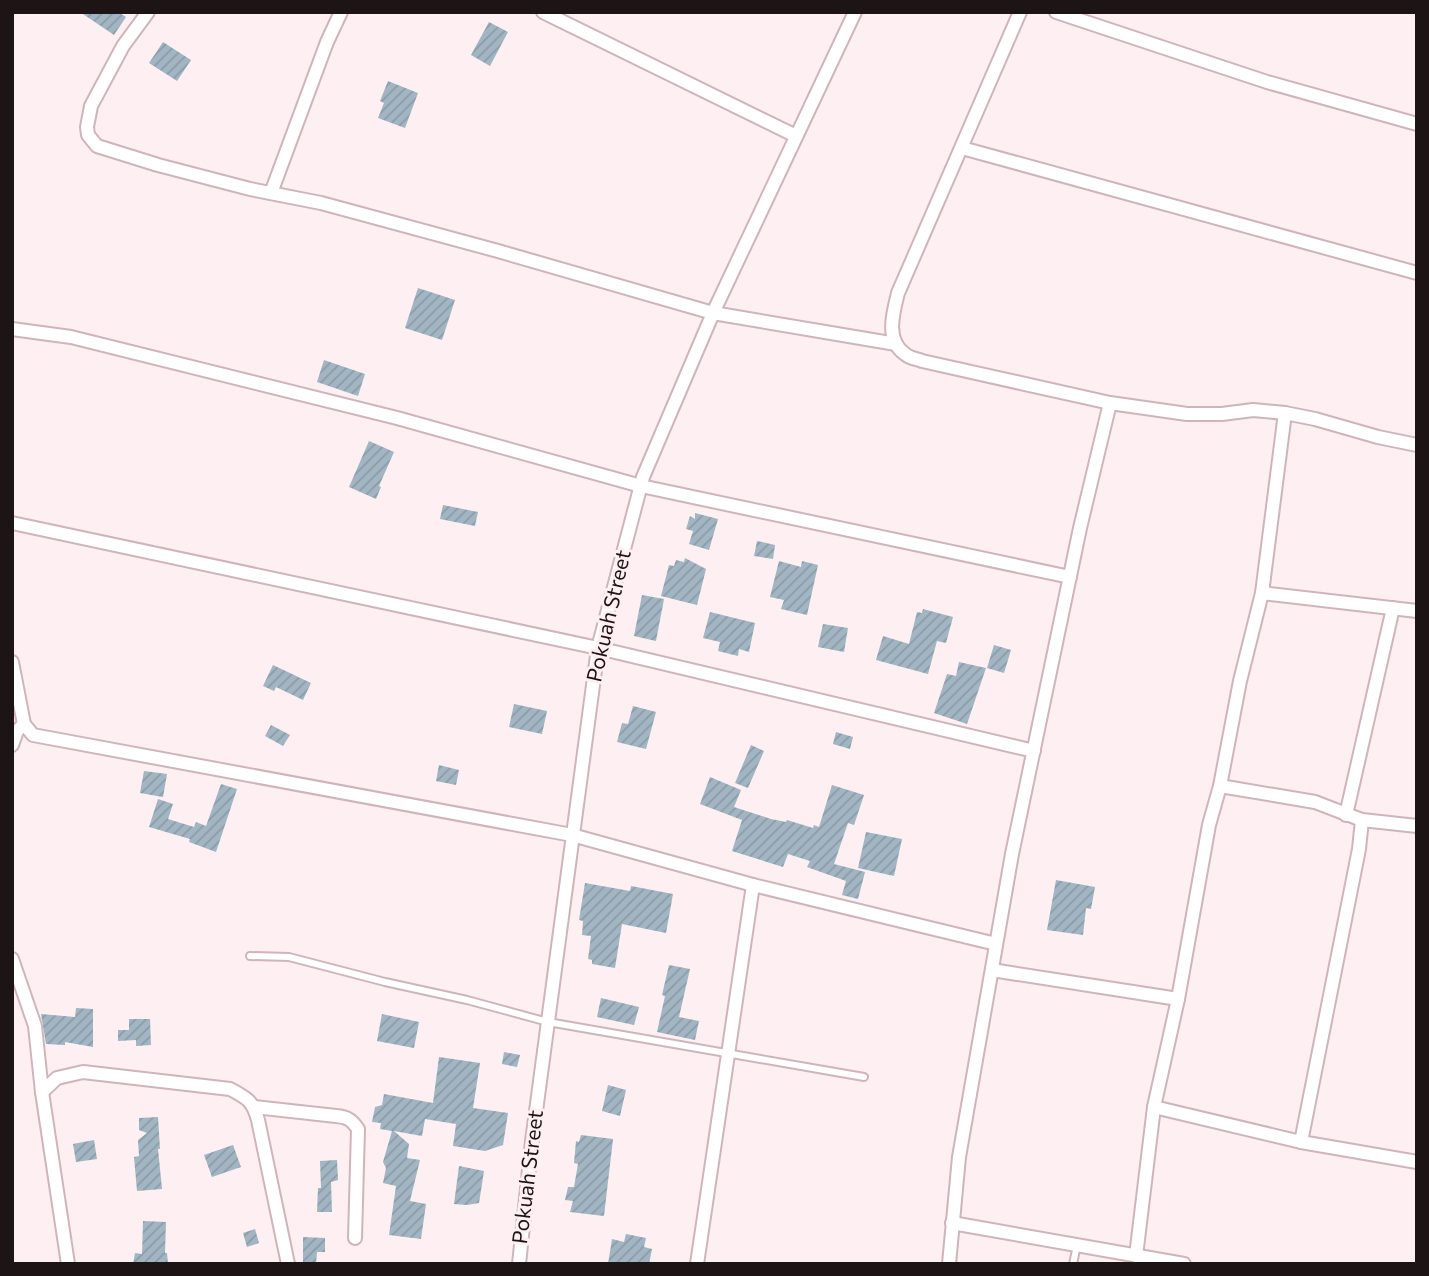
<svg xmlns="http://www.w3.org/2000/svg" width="1429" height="1276" font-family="Commissioner,sans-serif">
  <defs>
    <pattern id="building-hatch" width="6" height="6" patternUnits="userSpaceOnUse" patternTransform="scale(1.75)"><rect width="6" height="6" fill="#a1b6c2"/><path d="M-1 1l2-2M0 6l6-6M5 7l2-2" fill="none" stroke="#8a9ca6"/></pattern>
  </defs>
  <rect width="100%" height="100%" fill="#feeff2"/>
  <g fill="url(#building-hatch)">
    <path d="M80,12H118L126,17L114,35Z"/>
    <path d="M489,22L508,32L490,66L471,55Z"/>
    <path d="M163,42L191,60L177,81L149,63Z"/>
    <path d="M388,81L418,93L405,128L378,118L384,103L380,101Z"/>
    <path d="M418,288L455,300L442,340L405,328Z"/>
    <path d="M324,360L365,374L358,396L317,382Z"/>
    <path d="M369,441L394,452L379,486L381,487L376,499L349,487Z"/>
    <path d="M443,505L478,512L475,526L440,519Z"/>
    <path d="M695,513L718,519L709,550L689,544L693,531L686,529L690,516L695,519Z"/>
    <path d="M757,541L775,545L773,559L754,556Z"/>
    <path d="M685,558L706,569L697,605L661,596L669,565L674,566L676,560L684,562Z"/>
    <path d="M779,561L801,567L802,561L818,565L807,615L781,609L784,600L770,597Z"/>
    <path d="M642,595L664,599L656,641L634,636Z"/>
    <path d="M923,609L953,617L946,643L937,641L928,674L876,660L883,636L909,644L917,612L922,613Z"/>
    <path d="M710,612L755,623L749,652L739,649L738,656L718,651L720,642L703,638Z"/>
    <path d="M823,624L848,628L844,652L818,647Z"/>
    <path d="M994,645L1011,650L1004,673L987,668Z"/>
    <path d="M959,662L986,668L967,724L934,713L947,674L956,676Z"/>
    <path d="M273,665L311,683L303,700L276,687L274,691L263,686Z"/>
    <path d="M514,704L547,711L542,734L509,727Z"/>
    <path d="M633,706L656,712L646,749L617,742L622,723L628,724Z"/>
    <path d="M271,725L290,735L283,746L265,736Z"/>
    <path d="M836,732L853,737L850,749L833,744Z"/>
    <path d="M751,745L764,751L748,788L735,783Z"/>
    <path d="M439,765L459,770L456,785L436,781Z"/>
    <path d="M144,771L167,774L163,797L140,793Z"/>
    <path d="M710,777L741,790L734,807L771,819L786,822L787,820L813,828L814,825L819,827L832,785L864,795L854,825L848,823L834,864L865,872L858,899L842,895L846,881L807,867L810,861L788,854L783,867L732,851L742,820L700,804Z"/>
    <path d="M221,784L237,789L216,852L189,842L190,839L149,827L158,799L173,804L168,819L194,827L196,822L206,826Z"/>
    <path d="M866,832L902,839L894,876L858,868Z"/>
    <path d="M1056,880L1095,887L1091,909L1086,908L1083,935L1047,930Z"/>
    <path d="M585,883L630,891L631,886L673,894L666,933L622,924L615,968L592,964V960L588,959L591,936L582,935L583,921L579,920Z"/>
    <path d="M669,965L690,969L679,1017L699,1021L695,1040L657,1032L665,996L662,995Z"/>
    <path d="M601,998L639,1007L634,1025L597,1017Z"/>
    <path d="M76,1008L93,1009V1047L65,1042V1045L46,1044L41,1014L75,1017Z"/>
    <path d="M382,1014L419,1022L414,1048L377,1041Z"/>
    <path d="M129,1019H150L151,1045L136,1046V1040L118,1041V1030H129Z"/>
    <path d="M504,1052L520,1055L517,1067L502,1064Z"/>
    <path d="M439,1057L480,1063L473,1108L508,1113L503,1145L485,1151L453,1146L456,1124L425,1119L422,1136L394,1131L409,1144L407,1158L420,1160L410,1201L426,1204L421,1239L389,1235L396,1186L383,1183L386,1168L383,1162L392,1131L380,1129L381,1123L372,1122L375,1107L382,1105L384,1094L433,1103Z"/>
    <path d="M608,1085L626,1090L620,1116L602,1111Z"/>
    <path d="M158,1117L160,1149H158L162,1189L137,1191L134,1157L139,1156L138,1140L147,1133L139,1130V1118Z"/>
    <path d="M581,1135L613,1139L604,1216L570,1212L573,1201L565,1200L568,1187H574L578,1164L574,1163L576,1141L579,1142Z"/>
    <path d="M94,1140L97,1159L76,1162L73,1144Z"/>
    <path d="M233,1145L241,1167L212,1177L204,1155Z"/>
    <path d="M337,1160L338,1180L331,1182L332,1212H317L318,1188H321L320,1161Z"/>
    <path d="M459,1166L484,1171L479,1203L467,1205L454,1204Z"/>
    <path d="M143,1221L166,1222L165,1253H167L168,1264H133L135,1253L142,1254Z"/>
    <path d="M255,1229L259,1243L247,1247L243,1233Z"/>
    <path d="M626,1234L646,1238L644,1247L652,1249L649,1264H608L612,1239L624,1242Z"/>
    <path d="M303,1237L325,1238V1252H317L316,1264H303Z"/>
  </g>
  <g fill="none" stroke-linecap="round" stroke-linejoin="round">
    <defs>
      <g id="service">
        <path d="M250,956L289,957L385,982L467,1000L548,1022L864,1077"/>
        <path d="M1073,1264L1077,1245"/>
      </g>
      <g id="minor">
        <path d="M148,12L123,46L91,106L87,127L88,135L97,146L158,165L250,189L321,203L498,251L713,313L896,344"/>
        <path d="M543,12L796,136"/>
        <path d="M1020,12L898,293C893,313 885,340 905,354C909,358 917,359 922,361L1110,403L1187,414H1222L1253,410L1285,413L1315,419L1378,437L1417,445"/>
        <path d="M1056,12L1267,82L1417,124"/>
        <path d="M962,148L1417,273"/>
        <path d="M271,193L327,42L341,12"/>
        <path d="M12,329L71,337L397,418L641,486L1070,577"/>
        <path d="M12,523L598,648L1034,751"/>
        <path d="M1262,593L1417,611"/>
        <path d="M12,662L24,724L33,735L572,835L753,885L996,944"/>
        <path d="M12,745L17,731L24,724"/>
        <path d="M1220,786L1315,802L1362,820L1359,849L1301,1142"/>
        <path d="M1346,815L1393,608"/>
        <path d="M1362,820L1417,826"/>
        <path d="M12,959L35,1026L42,1092L68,1264"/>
        <path d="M992,970L1178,999"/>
        <path d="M42,1092L57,1078L83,1072L230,1089C247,1098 253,1101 258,1120L288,1264"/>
        <path d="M254,1107L336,1116C347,1117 351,1119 358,1129L355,1238"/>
        <path d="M1154,1107L1301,1142L1417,1162"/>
        <path d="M952,1223L1184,1264"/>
        <path d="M1136,1256L1154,1107L1178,999L1209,825L1220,786L1240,681L1262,593L1285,413"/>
        <path d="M519,1264L532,1141L598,648L643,477L713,313L855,12"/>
        <path d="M697,1264L753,885"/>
        <path d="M949,1264L959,1157L1012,854L1080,528L1110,403"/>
      </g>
    </defs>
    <use href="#service" stroke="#ceb5bc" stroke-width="10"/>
    <use href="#minor" stroke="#ceb5bc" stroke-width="16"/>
    <use href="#service" stroke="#fff" stroke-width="6"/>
    <use href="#minor" stroke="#fff" stroke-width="12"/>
  </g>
  <g text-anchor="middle" stroke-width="6" stroke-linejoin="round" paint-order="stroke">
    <g font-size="21" fill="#1d1416" stroke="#feeff2">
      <text transform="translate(609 616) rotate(-77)" y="7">Pokuah Street</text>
      <text transform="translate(528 1177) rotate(-83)" y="7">Pokuah Street</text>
    </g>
  </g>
  <rect width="1429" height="1276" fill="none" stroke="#1d1416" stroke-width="28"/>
</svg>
